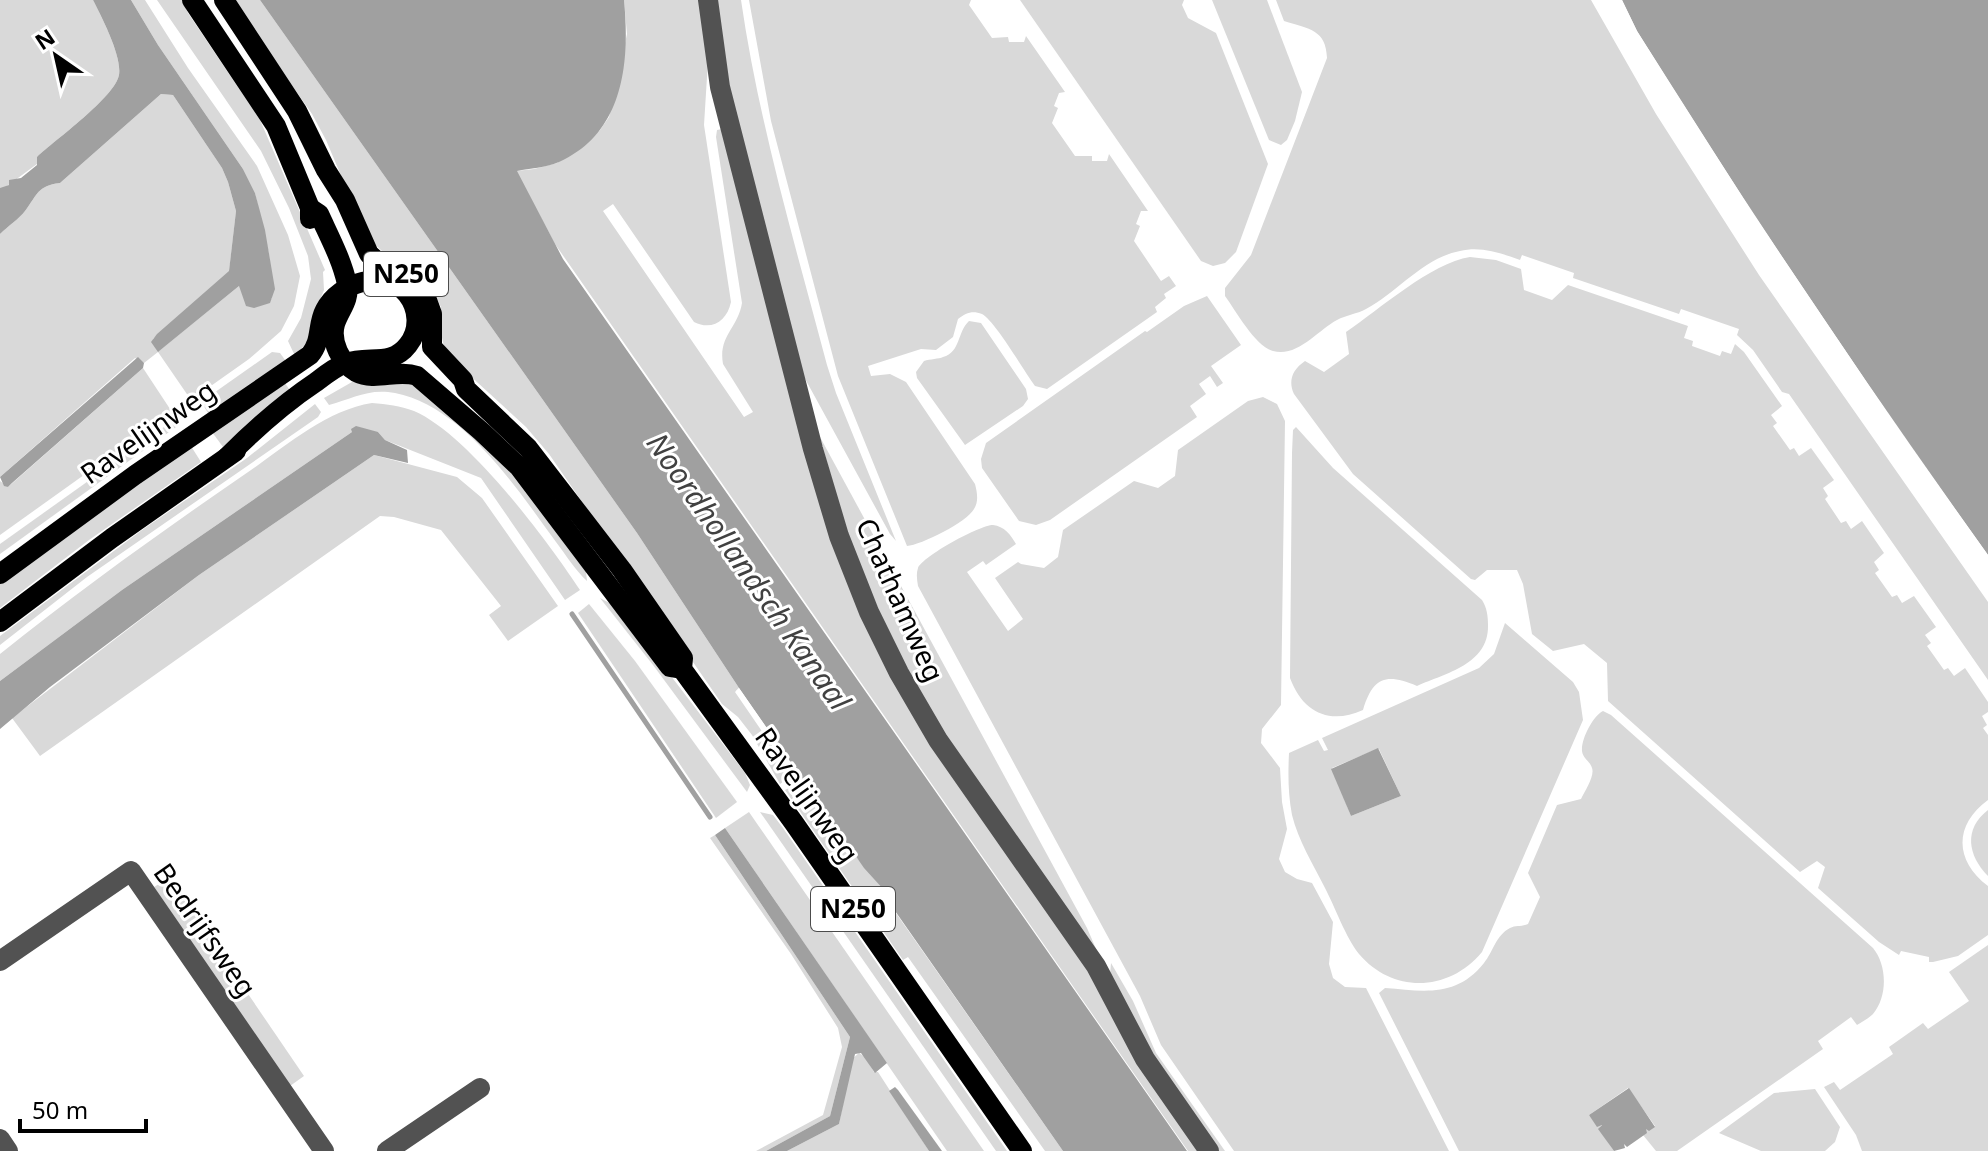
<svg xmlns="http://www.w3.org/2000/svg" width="1988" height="1151" font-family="'Noto Sans',sans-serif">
  <rect width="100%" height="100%" fill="#fff"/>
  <g fill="#d9d9d9" fill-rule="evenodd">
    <path d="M0,0H93C102,18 122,56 119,75C115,97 55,140 37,157V164L3,189L0,188Z"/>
    <path d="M131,0H145L188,68L257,166L288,235L300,276L294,306L281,331L249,359L191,400L158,352L144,363L135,358L0,477V234C8,226 19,219 25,211C38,194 37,186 60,183L161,94L173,95L222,168L228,182L236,211L229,272L153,339L159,351L239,286L269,301L272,298L269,254L255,193L243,169L158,45Z"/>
    <path d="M157,0H182L188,13L260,120L325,270L323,272L324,290L315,312L307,342L295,356L288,341L301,318L311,279L308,256L289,208L261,151Z"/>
    <path d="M232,0H260L637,533L739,688L735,692L792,775L780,784L752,735L738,717L722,704L549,454L526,427L466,372L444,347L441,333V307L425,276L416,267L384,253L367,237L326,140L312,114Z"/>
    <path d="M624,0H700L708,61L704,125L731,302C727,321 712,331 694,322L613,204L603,211L744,417L753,412L723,364C718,336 738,328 742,303L716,137L717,130L722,129L837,555L1200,1151H1188L555,244L516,171L534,169L557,163L600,130L609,117L627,34Z"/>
    <path d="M714,0H741C759,124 795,244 827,365L836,393L896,541L890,534L803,375L734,113Z"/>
    <path d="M749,0H971L969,5L992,38L1008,37L1009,42H1024L1026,36L1065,92L1059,93L1054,106L1058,108L1052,123L1075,156H1092V161H1107L1109,154L1148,211H1141L1136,224L1140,226L1134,241L1161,281L1169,276L1176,286L1164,294L1166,298L1155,307L1157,312L1047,389L1035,386C1024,371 995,321 982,314C972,310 966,313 958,319L953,337L936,350L921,349L868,366L871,376L890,374L906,382L975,484C977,492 979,501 974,509C967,522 921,545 907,546L838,376L771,121Z"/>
    <path d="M1020,0H1184L1182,5L1188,18L1216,33L1268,164L1236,252L1225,263L1213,266L1201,261Z"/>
    <path d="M1212,0H1267L1302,92L1295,121L1287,140L1281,145L1269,140Z"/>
    <path d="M1276,0H1591L1656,114L1759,275L1988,602V680L1789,394L1782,392L1753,350L1737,335L1739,329L1681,309L1679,314L1573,278L1574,273L1522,255L1520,260C1500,253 1481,246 1460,251C1423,258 1398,292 1366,309C1357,314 1346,315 1337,320C1318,330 1297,358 1273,351C1255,346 1236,311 1225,296V288L1251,255L1327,58C1326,30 1310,29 1284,21Z"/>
    <path d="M1470,257L1496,260L1521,269L1524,290L1552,300L1568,285L1688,326L1684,338L1693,341L1692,346L1720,356L1722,351L1731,354L1735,344L1744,352L1782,406L1771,415L1777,423L1773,426L1790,450L1794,448L1799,456L1811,448L1834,480L1823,488L1828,496L1825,499L1841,523L1846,521L1851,529L1862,521L1884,553L1874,562L1879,570L1875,573L1892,597L1897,595L1902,603L1914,596L1936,627L1925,635L1931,643L1927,646L1944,670L1948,668L1954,676L1965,668L1988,702V712L1982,716L1987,725L1983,728L1988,735V800C1954,825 1954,860 1988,886V935L1958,956L1933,962H1929V957L1901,951L1899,955L1879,942L1818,888L1825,867L1817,861L1800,872L1608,701L1607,663L1584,644L1553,651L1532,634L1523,584L1517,570H1487L1475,580L1471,579L1353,474L1294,394C1288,381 1292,370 1305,361L1324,372L1349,354L1346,332C1380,309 1431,263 1470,257Z"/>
    <path d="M1207,296L1241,345L1211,366L1223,383L1217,387L1210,376L1199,384L1206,394L1190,406L1197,417L1050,520L1036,525L1019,521L982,468L981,459L986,443L1145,331L1147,332L1184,306Z"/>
    <path d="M969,321L981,323L1026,389L1028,399L1023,406L965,445L917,378L916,372L924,361C930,359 939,359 943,357C961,352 957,332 969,321Z"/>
    <path d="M272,352L280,353L288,364L210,416L201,402Z"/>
    <path d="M143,368L172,412L0,535V481L8,487Z"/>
    <path d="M283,380L291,392L223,447L212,432Z"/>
    <path d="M352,382H394L416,385L498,456L586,572L587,581C575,570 566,555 556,542C518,490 463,406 395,393C368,388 352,399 329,405L324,398Z"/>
    <path d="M1263,397L1277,404L1285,421L1281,705L1262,729L1261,743L1280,768L1282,802L1287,829L1279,859L1285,872L1297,879L1312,883L1333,922L1329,964L1333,978L1345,987L1366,988L1449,1151H1234L1161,1045L1140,996L918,586C917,580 916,574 918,568C923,556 980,525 993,525C1004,526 1011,535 1016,544L986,565L983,561L967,572L1008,631L1023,619L995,578L1018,562L1021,564L1044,568L1058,557L1063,530L1134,481L1158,488L1175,476L1178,450L1248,401Z"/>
    <path d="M372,403C387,404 400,406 414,411C468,434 547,540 580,590L565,600L481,478L385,440L378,432H352L122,590L0,681V654C81,589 165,529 251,470C287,445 327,410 372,403Z"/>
    <path d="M315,404L321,412L318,417L87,577L0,645V636L142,530L247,458Z"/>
    <path d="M178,417L176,427L0,554V544L7,539Z"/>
    <path d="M1296,427L1333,468L1482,600C1487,608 1488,616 1488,625C1489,664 1447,673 1417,686C1386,673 1373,677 1363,710C1330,725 1303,713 1290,678L1292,453L1293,430Z"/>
    <path d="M820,437L1087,928L1097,951L964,763L906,670L851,548Z"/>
    <path d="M189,443L201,462L89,540L0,608V580Z"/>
    <path d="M374,455L457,477L482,498L558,606L508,641L489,615L501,606L441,530L394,517L380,516L40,756L12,718L199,575Z"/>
    <path d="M600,598L619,608L745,773L750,785L747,792L653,665Z"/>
    <path d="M589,604L635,661L737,802L716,818L578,613Z"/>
    <path d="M1505,623L1573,682L1579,692L1583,720L1482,952C1449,992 1393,994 1359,954C1346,938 1335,907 1325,888C1313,864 1298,840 1292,815C1288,794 1288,774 1289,753L1318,740L1324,751L1328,750L1322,738L1479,668L1494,654ZM1377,749H1379L1401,796L1351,816L1332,768Z"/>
    <path d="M1603,711L1611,715L1873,948C1887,965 1888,996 1873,1014C1869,1018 1862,1022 1857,1025L1851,1017L1818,1041L1823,1049L1677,1151H1656L1643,1135L1646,1133L1645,1129L1655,1126L1628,1088L1589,1115L1601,1125L1599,1129L1614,1151H1459L1379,993L1385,988C1424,991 1456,998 1484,963C1493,952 1496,935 1510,928C1516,925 1521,927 1528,924L1540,897L1528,873L1557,805L1581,799C1585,791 1595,776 1592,768C1590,761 1583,759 1582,751C1581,739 1593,716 1603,711Z"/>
    <path d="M793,786L796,790H803L849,857L854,854C865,869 881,880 886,899L1063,1151H1045L908,957L903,960L785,790Z"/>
    <path d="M1988,810V876C1968,856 1963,829 1988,810Z"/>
    <path d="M749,812L984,1151H947L725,828Z"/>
    <path d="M760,812L773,815L783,828L1007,1151H996Z"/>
    <path d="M715,835L850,1037L830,1116L766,1151H756L823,1115L842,1047L838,1028L791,954L710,838Z"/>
    <path d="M169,878L304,1076L290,1086L154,887Z"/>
    <path d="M1988,945V1151H1862L1856,1135L1824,1087L1834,1082L1840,1090L1893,1054L1889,1047L1923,1023L1928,1029L1969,1001L1949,972Z"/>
    <path d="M1111,963L1133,1001L1156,1053L1225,1151H1218L1153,1057L1110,975Z"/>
    <path d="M859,1053L865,1057L874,1072H878L929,1151H787L839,1124L852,1059Z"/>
    <path d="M1815,1089L1840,1127L1835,1142L1825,1151H1761L1719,1133L1774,1093Z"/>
  </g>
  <g fill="#a0a0a0">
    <path d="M93,0H131L158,45L243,169L255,193L265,230L275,289L270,303L254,308L246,306L239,286L158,352L151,342L157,334L229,271L236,211L228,182L222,168L173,95L161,94L60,183C37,186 38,194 25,211C19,219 8,226 0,234V188L9,185V180L21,178L37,165V157C55,140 115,97 119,75C122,56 102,18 93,0Z"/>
    <path d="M260,0H624C630,62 624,133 559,162C545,168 530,168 517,171L563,259L1187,1151H1063L886,898L884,890L864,868L739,688L637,533Z"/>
    <path d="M1622,0H1988V555C1866,384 1748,210 1637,31Z"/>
    <path d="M138,357L144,363L143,368L12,483L8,487L4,486L0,477Z"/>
    <path d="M356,426L378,432L385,440L407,450L408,463L374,455L199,575L50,687L0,729V681L122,590L352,432L351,429Z"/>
    <path d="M1378,748L1401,796L1351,816L1331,769Z"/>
    <path d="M725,828L887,1063L875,1073L861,1053L855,1054L839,1124L787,1151H766L830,1116L850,1037L715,835Z"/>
    <path d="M895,1087L898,1090L942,1151H929L889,1091Z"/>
    <path d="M1629,1088L1655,1127L1649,1131L1646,1129L1647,1133L1627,1147L1624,1144L1625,1148L1614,1151L1598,1129L1602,1125L1597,1127L1589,1115Z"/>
  </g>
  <g fill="#fff">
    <path d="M1618,0H1622L1637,31L1752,212L1903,436L1988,555V559L1900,438L1748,214L1634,33Z"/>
    <path d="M739,688L845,841L854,854L851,856L736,691Z"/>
  </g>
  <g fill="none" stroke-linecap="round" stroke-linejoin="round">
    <path stroke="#a0a0a0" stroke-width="5" d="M572,614L710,817"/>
    <g stroke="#525252" stroke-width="20">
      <path d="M708,0L720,87L813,449L839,536L869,612L899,673L938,740L1096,966L1145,1059L1209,1151"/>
      <path d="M0,961L131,871L324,1151"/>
      <path d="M0,1139L8,1151"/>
      <path d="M387,1151L480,1088"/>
    </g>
    <g stroke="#000" stroke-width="20">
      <path d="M192,0L276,126L310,208V219"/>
      <path d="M224,0L297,111L326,170L345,200L369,254L379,263L408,275L424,292L432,314V347L463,380L466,389L528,448L622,570L683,658L682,669L794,823L1022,1151"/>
      <path d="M310,208L319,214C329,236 342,260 347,284C350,301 340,309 335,324C330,342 341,363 356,372C376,382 397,369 417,376L482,432L519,467L670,667L682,669"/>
      <path d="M0,574L135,475L310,355C322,341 317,325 325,310C339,282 386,268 407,294C419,309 420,330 408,345C391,367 369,355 346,363C335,367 325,375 316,382C283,404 255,429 227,457"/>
      <path d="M0,622L112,538L236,451"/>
    </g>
  </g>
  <g text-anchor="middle" stroke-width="6" stroke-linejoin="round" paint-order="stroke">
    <g fill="#fff" stroke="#4c4c4c" stroke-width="2">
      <rect x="364" y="252" width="84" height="44" rx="6"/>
      <rect x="811" y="887" width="84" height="44" rx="6"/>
    </g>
    <g font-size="26" font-weight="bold" fill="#000">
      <text x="406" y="283">N250</text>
      <text x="853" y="918">N250</text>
    </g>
    <g font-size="28" fill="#000" stroke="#fff">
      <text transform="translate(148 432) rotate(-35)" y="10">Ravelijnweg</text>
      <text transform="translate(900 600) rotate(66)" y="10">Chathamweg</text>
      <text transform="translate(807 795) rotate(55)" y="10">Ravelijnweg</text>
      <text transform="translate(205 930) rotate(55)" y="10">Bedrijfsweg</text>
    </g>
    <g font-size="30" font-style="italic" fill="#414141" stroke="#fff">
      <text transform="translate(748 572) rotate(55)" y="10">Noordhollandsch Kanaal</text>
    </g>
  </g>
  <g transform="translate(56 56) rotate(326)" stroke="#ffffff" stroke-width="6" paint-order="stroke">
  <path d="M0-6L14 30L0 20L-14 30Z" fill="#000000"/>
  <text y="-12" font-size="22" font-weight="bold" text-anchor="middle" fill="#000000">N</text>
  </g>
  <path d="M20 1119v12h126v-12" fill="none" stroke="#000000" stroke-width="4"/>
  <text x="32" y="1119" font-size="24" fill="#000000" stroke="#ffffff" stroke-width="6" paint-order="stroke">50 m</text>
</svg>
